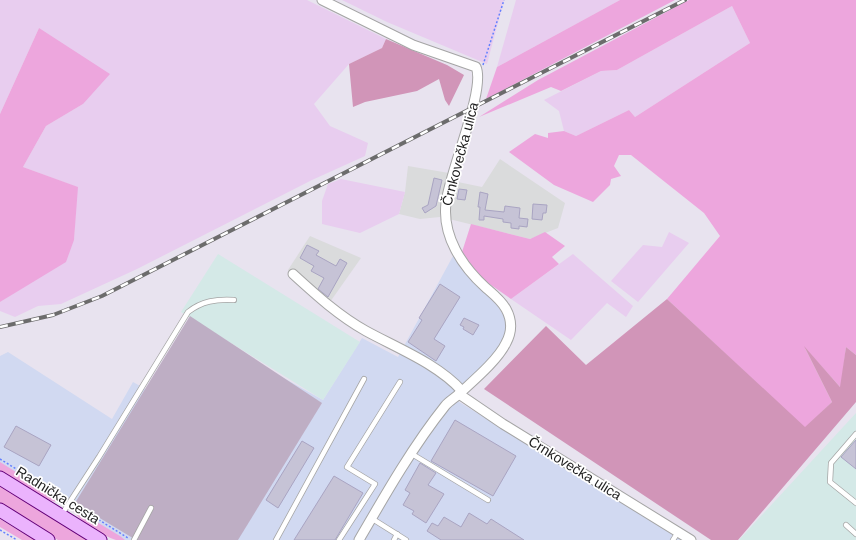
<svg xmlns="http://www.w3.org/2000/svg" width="856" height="540" font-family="Arial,sans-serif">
  <rect width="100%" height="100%" fill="#e8e3ef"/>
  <g fill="#dadbdc">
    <path d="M500,159L565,203L558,228L530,239L449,219L448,209L453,181L482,187Z"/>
    <path d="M408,166L449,173L440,217L420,219L399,214L405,192Z"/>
    <path d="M310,236L361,258L330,302L315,297L288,270Z"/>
  </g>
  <path fill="#d1d9f1" d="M453,256L495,301L507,322V336L500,349L456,400L684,540H124L0,466V356L8,352L112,419L133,382L190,414L228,347L323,400L362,338L398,357Z"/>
  <g fill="#d4e9e7">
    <path d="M218,254L360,342L323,400L181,312Z"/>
    <path d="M856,413V540H739Z"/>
  </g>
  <path fill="#beaec4" d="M190,316L322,403L238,540H136L75,503Z"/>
  <g fill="#e8cdef">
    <path d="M0,0H307L386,39L382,48L349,64L314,104L330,126L368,143L365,156L312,180L137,269L61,304L38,306L15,317L0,311V302L15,292L74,240L77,187L23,167L46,126L83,104L39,28L0,114Z"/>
    <path d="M342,0H504L487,64L387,22Z"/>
    <path d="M516,0H620L497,67Z"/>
    <path d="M732,6L750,43L635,117L629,110L576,136L564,131L559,111L544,100L601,71L617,70Z"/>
    <path d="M341,179L405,192L399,214L360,233L322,224V201L328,184Z"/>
    <path d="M669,232L689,243L638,302L611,281L643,245L662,247Z"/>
    <path d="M573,254L633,306L626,317L607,303L571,340L511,299Z"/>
  </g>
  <g fill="#eda6dd">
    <path d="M620,0H675L486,99L497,67Z"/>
    <path d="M689,0H856V355L846,347L841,388L805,348L832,402L805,428L667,299L720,236L704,213L631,155H619L614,166L621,176L611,179L610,185L593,202L554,185L509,152L535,134L548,138V133L564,131L576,136L629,110L635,117L750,43L732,6L617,70L601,71L561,91L551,87L479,117L538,80Z"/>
    <path d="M39,28L110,74L83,104L46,126L23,167L78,187L74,240L66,262L0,302V114Z"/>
    <path d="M471,224L530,239L545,232L565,246L552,257L559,264L511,299L481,278L462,252Z"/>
    <path d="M0,462L56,497L62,502C48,505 13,479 0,471Z"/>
    <path d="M0,484L91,540H58L0,505Z"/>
    <path d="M72,507L120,536L125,540C122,540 119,540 116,540C105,537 73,518 72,507Z"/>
    <path d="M0,519L35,540H22L0,527Z"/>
  </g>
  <g fill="#d195b8">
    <path d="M386,39L447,65L464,75L449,106L445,100L439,79L417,91L365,102L353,107L349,64L382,48Z"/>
    <path d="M667,299L805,427L832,402L804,346L840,387L846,347L856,355V402L738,540H711L484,389L546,326L586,365Z"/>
  </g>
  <g fill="#c6c3d6" stroke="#a9a4c2">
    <path d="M434,178L442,180L436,206L425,213L422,208L428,205Z"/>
    <path d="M459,189L467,190L465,200L457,199Z"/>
    <path d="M480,192L488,194L485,210L504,212L505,206L520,208L519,218L528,219L527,227L519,226V229L511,228V223L503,222V219L484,216V220H479L480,207H478Z"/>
    <path d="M533,204L547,205L546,213H543L542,220L532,219Z"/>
    <path d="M307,245L319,251L316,255L336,266L340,259L347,263L328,297L318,289L324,278L311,271L314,266L300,258Z"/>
    <path d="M440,284L460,297L434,339L445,346L436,361L408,342L422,320L419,318Z"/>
    <path d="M464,318L479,325L473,335L463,329L464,327L460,325Z"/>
    <path d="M455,420L516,456L493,496L431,461Z"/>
    <path d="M16,426L51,445L39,466L4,447Z"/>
    <path d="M856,440V469L841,457Z"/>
    <path d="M302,441L314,448L278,508L266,500Z"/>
    <path d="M420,463L436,473L428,485L444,494L426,523L412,514L414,511L403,505L410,493L405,490Z"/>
    <path d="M334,476L363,493L335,540H294Z"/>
    <path d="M469,513L487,524L491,519L524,540H441L427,531L432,523L438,526L444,517L461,527Z"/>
  </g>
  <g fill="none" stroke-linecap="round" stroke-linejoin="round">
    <defs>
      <g id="service">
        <path d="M856,434L831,463L830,482L856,503"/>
        <path d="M412,454L488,500"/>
        <path d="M62,514L99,457L188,312C202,301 216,299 234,300"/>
        <path d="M371,518L406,540"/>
        <path d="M846,525L856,534"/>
        <path d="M134,540L151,508"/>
        <path d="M276,540L364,379"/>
        <path d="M339,540L375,484L347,467L400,382"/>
        <path d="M394,540L397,534"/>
        <path d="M673,540L678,532"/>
      </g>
      <g id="minor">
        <path d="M322,0L413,45L476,67C486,89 449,173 446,203C442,236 462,266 485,287C493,294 501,300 506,309C512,320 512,332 506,343C498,360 473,381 459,394C455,398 449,401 445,406C413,446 385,495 359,540"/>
        <path d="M293,274C316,295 339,316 366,331C397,348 438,364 462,391"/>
        <path d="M459,394L503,424L691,540"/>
      </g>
      <g id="secondary">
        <path d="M0,478L100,540"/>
        <path d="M0,510L48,540"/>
      </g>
    </defs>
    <use href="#service" stroke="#a5a5a5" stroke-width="6"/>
    <use href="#minor" stroke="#a5a5a5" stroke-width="11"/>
    <use href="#secondary" stroke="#630079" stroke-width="15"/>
    <g stroke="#6481ff" stroke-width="1.5" stroke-dasharray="2 2" stroke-linecap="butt">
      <path d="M483,65L504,0"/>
      <path d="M0,459L65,499"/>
      <path d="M75,505L128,538"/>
      <path d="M0,530L17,540"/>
    </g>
    <use href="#service" stroke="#fff" stroke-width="4.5"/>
    <use href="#minor" stroke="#fff" stroke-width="9"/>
    <use href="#secondary" stroke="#ebb3fd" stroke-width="13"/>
    <defs>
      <path id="rail" d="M0,327L53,315L102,296L685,0"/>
    </defs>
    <use href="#rail" stroke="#6c6c6c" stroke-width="4"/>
    <use href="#rail" stroke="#fff" stroke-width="2.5" stroke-dasharray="8" stroke-linecap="butt"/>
  </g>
  <g text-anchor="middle" stroke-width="3.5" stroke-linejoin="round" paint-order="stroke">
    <g font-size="14" fill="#1e1e1e" stroke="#fff">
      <text transform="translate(460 154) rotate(-75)" y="5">Črnkovečka ulica</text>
      <text transform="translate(575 468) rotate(32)" y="5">Črnkovečka ulica</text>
      <text transform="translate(58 495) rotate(32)" y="5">Radnička cesta</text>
    </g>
  </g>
</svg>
